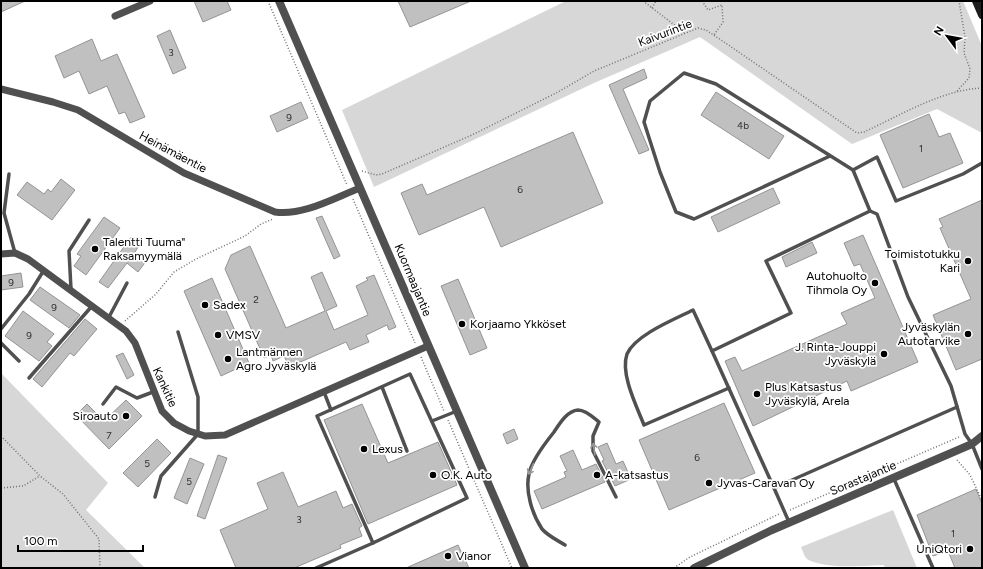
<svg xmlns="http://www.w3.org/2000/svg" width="983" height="569" font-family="Figtree,sans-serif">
  <rect width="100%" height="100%" fill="#fff"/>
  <g fill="#d7d7d7">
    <path d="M566,1H963L982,46V133L937,109L852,144L700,37L594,83L374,187L342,110Z"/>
    <path d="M1,373L108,483L86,510L145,568H1Z"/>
    <path d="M893,510L917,568H885L884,565C862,566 823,569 807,559C804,556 803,551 801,547Z"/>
  </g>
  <g fill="#c0c0c0" stroke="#949494">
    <path d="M1,1H25L1,12Z"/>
    <path d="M194,1H227L231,10L203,22Z"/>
    <path d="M398,1H471L410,27Z"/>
    <path d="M170,30L186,68L173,74L157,36Z"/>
    <path d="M92,39L101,61L117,54L145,117L130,123L125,112L119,114L107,86L89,94L79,71L64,78L55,56Z"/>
    <path d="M644,69L647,78L623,89L649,150L639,154L609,85Z"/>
    <path d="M716,92L784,136L769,159L701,115Z"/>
    <path d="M301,102L308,118L277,132L270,116Z"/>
    <path d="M929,114L939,137L950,133L963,163L903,188L880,135Z"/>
    <path d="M573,132L603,203L501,247L484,207L419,235L401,193L422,184L427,195Z"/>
    <path d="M61,179L75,190L52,220L17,195L27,182L44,194L48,189L51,192Z"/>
    <path d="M773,188L780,203L718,232L711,217Z"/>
    <path d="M982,200V359L956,370L933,315L971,299L940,228L943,227L939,219Z"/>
    <path d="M322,216L340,256L334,259L316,218Z"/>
    <path d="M104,217L120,228L86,275L74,266L81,256L77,254Z"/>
    <path d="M863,235L918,362L851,391L847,381L753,426L725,361L735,357L742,371L847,324L841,313L875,298L860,264L854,266L844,243Z"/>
    <path d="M131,237L140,244L135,252L147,260L138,272L127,263L108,288L99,282Z"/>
    <path d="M812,242L817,253L786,267L782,257Z"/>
    <path d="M250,246L286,328L325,311L311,277L322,272L337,306L326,311L334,330L368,315L356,286L368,280L366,278L374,275L396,327L389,330L387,325L366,335L369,342L350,350L346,342L289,367L284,356L273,361L271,355L264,358L225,269L231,255Z"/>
    <path d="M21,273L23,287L1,290V276Z"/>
    <path d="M212,278L249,363L221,376L184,291Z"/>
    <path d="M458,279L487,348L470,355L441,286Z"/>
    <path d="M40,287L80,315L69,328L30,300Z"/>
    <path d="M23,311L54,334L47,342L52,346L39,361L5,336Z"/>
    <path d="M85,319L97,329L74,356L70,353L42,387L33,379Z"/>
    <path d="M123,353L134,375L127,379L116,356Z"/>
    <path d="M126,400L142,416L109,449L76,415L87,404L104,421Z"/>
    <path d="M724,403L755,473L669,510L639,440Z"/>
    <path d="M362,404L388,463L438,442L457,485L368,524L324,420Z"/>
    <path d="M514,429L518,439L507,444L503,434Z"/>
    <path d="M157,439L171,453L138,487L123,473Z"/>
    <path d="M607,443L616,464L623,461L631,479L615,486L602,461L604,460L598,447Z"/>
    <path d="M573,450L582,470L596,464L605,482L542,509L534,491L566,477L564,472L567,471L560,456Z"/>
    <path d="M218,455L227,458L205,519L197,516Z"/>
    <path d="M190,458L204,464L187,504L174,498Z"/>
    <path d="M283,472L298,507L336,491L343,508L352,504L362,526L359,528L362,536L340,545L341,548L294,568H236L220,530L268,509L257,483Z"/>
    <path d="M976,489L982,504V568H955L948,551L933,556L917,515Z"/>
    <path d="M458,545L469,568H406Z"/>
  </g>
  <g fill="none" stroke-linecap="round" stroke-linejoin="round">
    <g stroke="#727272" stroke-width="1.5" stroke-dasharray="1 2" stroke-linecap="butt">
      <path d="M268,1L347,185"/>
      <path d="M643,1L685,33"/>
      <path d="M702,1L708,10L722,5L723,22L714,35"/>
      <path d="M652,8L656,1"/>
      <path d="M957,91L969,78L970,69L964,53L965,37L959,1"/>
      <path d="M362,171L376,175L382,174L472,135L558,92L594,71L698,28L706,30L724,42L857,133L864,132C901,115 941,90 982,88"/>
      <path d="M353,199L415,343"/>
      <path d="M125,321L156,294L174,272L196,259L245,236L261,224L273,219"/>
      <path d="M421,357L444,411"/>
      <path d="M448,420L512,568"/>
      <path d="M1,436L40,476L63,494L99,539L100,568"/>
      <path d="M957,460L970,475L982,500"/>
      <path d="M1,488L23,486L40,476"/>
      <path d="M790,510L959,437"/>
      <path d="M674,568L690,557L779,514"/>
    </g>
    <g stroke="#505050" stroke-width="3.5">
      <path d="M830,156L694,219L676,212L660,172L644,122L650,101L684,73L716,84L853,170L870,211"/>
      <path d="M853,170L877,157L896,201L963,174L982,163"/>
      <path d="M9,174L4,213L15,253"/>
      <path d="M71,289L69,251L89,220"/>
      <path d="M109,317L127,283"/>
      <path d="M1,329L29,294L44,270"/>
      <path d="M1,343L19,361"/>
      <path d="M712,351L693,310C675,319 635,335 627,354C620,374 637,407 644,425L729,388"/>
      <path d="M410,374L467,498L373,543L317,416Z"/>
      <path d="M29,378L92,306"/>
      <path d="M382,387L407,451"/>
      <path d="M324,392L331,410"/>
      <path d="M103,404L116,387L137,398L153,392"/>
      <path d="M432,421L457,411"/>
      <path d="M894,479L933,568"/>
      <path d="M774,488L712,351L791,313L766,261L870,211L877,214L908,297L951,386L965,434L972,444L982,469"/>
      <path d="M155,497L161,476L198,434V397L178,332"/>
      <path d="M789,522L774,488L957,407"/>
      <path d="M565,545C557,540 548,536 542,529C532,514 525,491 529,474C531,461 546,442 554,432C560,423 567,411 578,410C586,410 594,418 599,422L593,436V451L616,497"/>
      <path d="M316,568L373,543"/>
    </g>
    <g stroke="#505050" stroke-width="7">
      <path d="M115,16L150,1"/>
      <path d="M1,89L53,102L78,110L184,173L275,212C303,216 334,198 360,188"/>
      <path d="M1,254L15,253L28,259L126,331L135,343L162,411L174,423L189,431L205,436L225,435L428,346"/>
    </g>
    <g stroke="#505050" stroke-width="8">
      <path d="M279,1L525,568"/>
      <path d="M694,568L772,530L972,444L982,436"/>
    </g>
    <path stroke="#1d1d1d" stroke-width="8" d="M976,1L982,15"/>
  </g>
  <defs><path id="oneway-shaft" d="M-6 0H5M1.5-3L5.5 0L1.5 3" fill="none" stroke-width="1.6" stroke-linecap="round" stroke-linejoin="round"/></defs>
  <g stroke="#969696">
    <use href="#oneway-shaft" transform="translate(594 449) rotate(-99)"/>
    <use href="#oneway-shaft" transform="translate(531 469) rotate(115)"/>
  </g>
  <g fill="#000" stroke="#fff" stroke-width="1.5">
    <circle cx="95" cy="249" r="4"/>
    <circle cx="968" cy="261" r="4"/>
    <circle cx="875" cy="283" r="4"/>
    <circle cx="205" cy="305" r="4"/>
    <circle cx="462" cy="324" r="4"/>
    <circle cx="968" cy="334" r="4"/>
    <circle cx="218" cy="335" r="4"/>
    <circle cx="884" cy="354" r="4"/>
    <circle cx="228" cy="359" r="4"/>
    <circle cx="757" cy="394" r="4"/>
    <circle cx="126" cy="416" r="4"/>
    <circle cx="364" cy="449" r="4"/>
    <circle cx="433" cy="475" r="4"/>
    <circle cx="597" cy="475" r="4"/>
    <circle cx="709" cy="483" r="4"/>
    <circle cx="970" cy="549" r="4"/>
    <circle cx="448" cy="556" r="4"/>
  </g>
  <g text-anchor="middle" stroke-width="3.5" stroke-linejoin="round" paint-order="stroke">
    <g font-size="10" fill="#303030">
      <text x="171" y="56">3</text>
      <text x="289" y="121">9</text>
      <text x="743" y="129">4b</text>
      <text x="921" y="152">1</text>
      <text x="520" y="193">6</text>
      <text x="11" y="286">9</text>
      <text x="256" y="303">2</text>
      <text x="54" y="311">9</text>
      <text x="29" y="339">9</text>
      <text x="109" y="439">7</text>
      <text x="697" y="461">6</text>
      <text x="147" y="467">5</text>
      <text x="189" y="485">5</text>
      <text x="299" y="523">3</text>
      <text x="953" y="537">1</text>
    </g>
    <g font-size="12" fill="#000" stroke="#fff">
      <text transform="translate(665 33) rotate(-21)" y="4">Kaivurintie</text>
      <text transform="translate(173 152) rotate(28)" y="4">Heinämäentie</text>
      <text transform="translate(413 280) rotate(67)" y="4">Kuormaajantie</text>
      <text transform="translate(165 387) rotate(65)" y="4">Kankitie</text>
      <text transform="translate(863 478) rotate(-23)" y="4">Sorastajantie</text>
    </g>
    <g font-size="12" fill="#000" stroke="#fff" text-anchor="start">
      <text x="103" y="246">Talentti Tuuma"<tspan x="103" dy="14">Raksamyymälä</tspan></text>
      <text x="960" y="258" text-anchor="end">Toimistotukku<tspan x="960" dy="14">Kari</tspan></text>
      <text x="867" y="280" text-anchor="end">Autohuolto<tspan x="867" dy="14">Tihmola Oy</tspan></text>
      <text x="213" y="309">Sadex</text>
      <text x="470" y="328">Korjaamo Ykköset</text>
      <text x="960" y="331" text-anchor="end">Jyväskylän<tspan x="960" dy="14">Autotarvike</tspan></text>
      <text x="226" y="339">VMSV</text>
      <text x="876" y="351" text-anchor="end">J. Rinta-Jouppi<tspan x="876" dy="14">Jyväskylä</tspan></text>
      <text x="236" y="356">Lantmännen<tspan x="236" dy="14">Agro Jyväskylä</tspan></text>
      <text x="765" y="391">Plus Katsastus<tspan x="765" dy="14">Jyväskylä, Arela</tspan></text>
      <text x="118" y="420" text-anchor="end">Siroauto</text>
      <text x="372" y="453">Lexus</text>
      <text x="441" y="479">O.K. Auto</text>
      <text x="605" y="479">A-katsastus</text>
      <text x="717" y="487">Jyvas-Caravan Oy</text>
      <text x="962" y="553" text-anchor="end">UniQtori</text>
      <text x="456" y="560">Vianor</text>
    </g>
  </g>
  <rect width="983" height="569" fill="none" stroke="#000000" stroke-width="4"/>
  <g transform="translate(947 36) rotate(302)" stroke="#ffffff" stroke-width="3" paint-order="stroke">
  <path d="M0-3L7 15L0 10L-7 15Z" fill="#000000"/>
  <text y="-6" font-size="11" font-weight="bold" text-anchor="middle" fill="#000000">N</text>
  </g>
  <path d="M18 545v6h125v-6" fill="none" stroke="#000000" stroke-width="2"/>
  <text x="24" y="545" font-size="12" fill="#000000" stroke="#ffffff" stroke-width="3" paint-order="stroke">100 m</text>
</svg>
